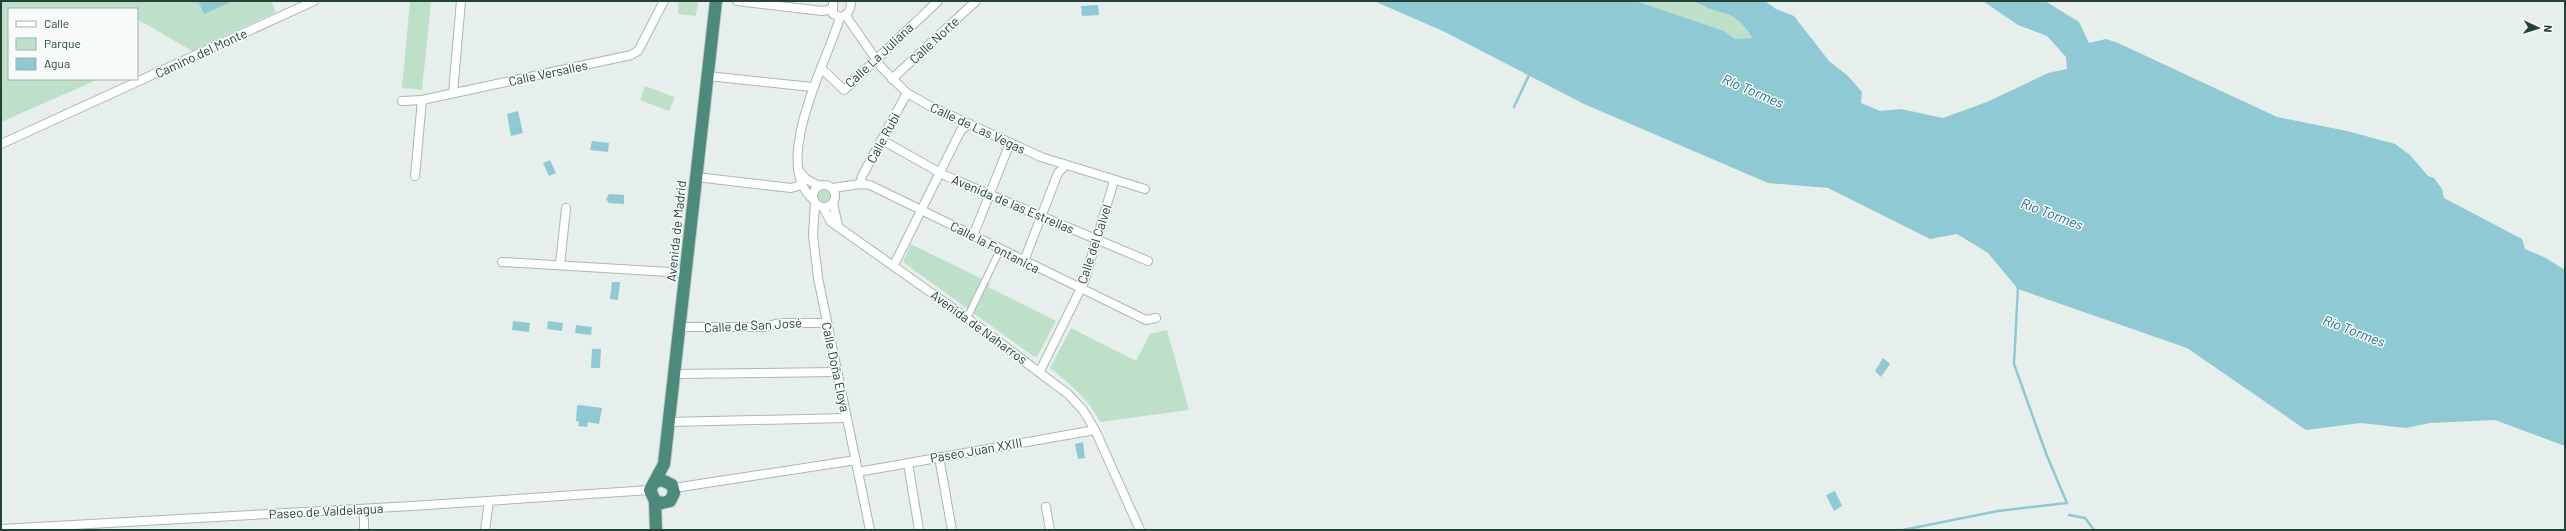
<svg xmlns="http://www.w3.org/2000/svg" width="2566" height="531" font-family="Barlow,sans-serif">
  <rect width="100%" height="100%" fill="#e6efeb"/>
  <g fill="#bfe0c8">
    <path d="M1,1H271L276,12L192,51L137,19V9H9V79H99L1,122Z"/>
    <path d="M410,1H431L422,90L402,88Z"/>
    <path d="M679,1H698L696,16L678,14Z"/>
    <path d="M1636,1H1694L1704,7L1725,12L1741,21L1752,39H1735L1724,31Z"/>
    <path d="M645,86L675,97L669,111L640,100Z"/>
    <circle cx="824" cy="196" r="6"/>
    <path d="M911,244L990,283L988,287L1056,321L1037,357L1033,356L903,262Z"/>
    <path d="M1071,328L1136,361L1150,334L1167,330L1189,410L1100,422C1089,399 1070,384 1050,368Z"/>
  </g>
  <g fill="#8ec9d4">
    <path d="M198,1H229V3L204,14Z"/>
    <path d="M1374,1H1636L1724,31L1735,39L1752,38C1733,5 1721,18 1694,1H1765L1776,9L1794,16L1829,61L1848,76L1862,92L1861,103L1880,111L1901,109L1943,118L1987,102L2048,73L2067,69L2066,57L2047,36L2018,25L1983,1H2045L2079,22L2089,43L2106,39L2118,43L2277,117L2347,131L2395,144L2410,155L2428,176L2434,178L2442,189L2444,198L2522,239L2525,249L2544,257L2565,270V446L2495,420L2430,423L2406,428L2361,423L2306,430L2187,348L2018,289L1988,253L1957,234L1930,239L1828,188L1768,183L1584,104L1445,32Z"/>
    <path d="M1098,5L1099,15L1082,16L1081,6Z"/>
    <path d="M518,111L523,133L511,136L507,114Z"/>
    <path d="M592,141L609,143L608,152L590,150Z"/>
    <path d="M550,160L556,173L549,176L543,163Z"/>
    <path d="M609,194L624,195V204L609,203L606,199Z"/>
    <path d="M612,282H620L618,300L610,299Z"/>
    <path d="M513,321L530,323L529,332L512,330Z"/>
    <path d="M548,321L563,323L562,331L547,329Z"/>
    <path d="M576,325L592,327L591,335L575,333Z"/>
    <path d="M592,349H601L600,368H591Z"/>
    <path d="M1883,358L1890,364L1881,377L1875,371Z"/>
    <path d="M579,405L602,408L599,424L588,422L587,427L578,426L579,422L576,421L577,406Z"/>
    <path d="M1083,442L1085,458L1078,459L1075,444Z"/>
    <path d="M1835,491L1842,506L1834,511L1826,495Z"/>
  </g>
  <g fill="none" stroke-linecap="round" stroke-linejoin="round">
    <g stroke="#8ec9d4" stroke-width="2.5">
      <path d="M1514,107L1530,73"/>
      <path d="M2069,515L2085,518L2094,530"/>
      <path d="M1903,530L1998,511L2067,503L2047,456L2014,364L2018,286"/>
    </g>
    <defs>
      <path id="pedestrian" d="M967,318L1000,250"/>
      <g id="minor">
        <path d="M737,1L822,11L832,9"/>
        <path d="M833,1V14L840,17C849,15 851,9 851,1"/>
        <path d="M846,16L882,68L907,93L930,106L1041,157L1145,189"/>
        <path d="M821,68L844,90L938,1"/>
        <path d="M708,76L812,87"/>
        <path d="M892,79L976,1"/>
        <path d="M453,93L461,1"/>
        <path d="M402,101L422,100L631,55L638,51L664,1"/>
        <path d="M882,140L946,176L1148,261"/>
        <path d="M1,144L314,1"/>
        <path d="M799,171L806,179L819,186"/>
        <path d="M415,176L422,100"/>
        <path d="M696,177L791,188L802,185"/>
        <path d="M860,184L862,176L907,93"/>
        <circle cx="824" cy="196" r="11"/>
        <path d="M833,188L860,184L870,185L1146,320L1156,318"/>
        <path d="M814,200C769,165 829,58 840,17"/>
        <path d="M815,203L813,235L818,278L870,530"/>
        <path d="M833,203L838,226"/>
        <path d="M823,207L831,222L967,318L1068,394L1083,410L1095,430L1140,530"/>
        <path d="M973,236L1010,143"/>
        <path d="M1024,261L1058,173L1066,165"/>
        <path d="M502,262L686,273"/>
        <path d="M560,265L566,208"/>
        <path d="M894,265L961,130L970,124"/>
        <path d="M680,327H765L779,323H826"/>
        <path d="M1040,371L1084,282L1114,181"/>
        <path d="M674,374L836,372"/>
        <path d="M669,422L846,418"/>
        <path d="M939,457L952,530"/>
        <path d="M908,463L919,530"/>
        <path d="M858,472L1095,430"/>
        <path d="M674,488L856,460"/>
        <path d="M1046,507L1050,530"/>
        <path d="M1,529L412,506L650,490"/>
        <path d="M364,530V509"/>
        <path d="M485,530L489,501"/>
      </g>
      <g id="trunk">
        <path d="M655,482L662,480L672,485L674,493L670,501L662,503L655,501L650,490L664,464L716,1"/>
        <path d="M655,501L656,530"/>
      </g>
    </defs>
    <use href="#pedestrian" stroke="#a8b8b2" stroke-width="8"/>
    <use href="#minor" stroke="#a8b8b2" stroke-width="10"/>
    <use href="#trunk" stroke="#c2cac8" stroke-width="14"/>
    <use href="#pedestrian" stroke="#fff" stroke-width="6"/>
    <use href="#minor" stroke="#fff" stroke-width="8"/>
    <use href="#trunk" stroke="#4c8a7c" stroke-width="12"/>
  </g>
  <g text-anchor="middle" stroke-width="3" stroke-linejoin="round" paint-order="stroke">
    <g font-size="13" fill="#24423a" stroke="#f7fbf9">
      <text transform="translate(934 40) rotate(-43)" y="5">Calle Norte</text>
      <text transform="translate(201 53) rotate(-25)" y="5">Camino del Monte</text>
      <text transform="translate(879 55) rotate(-43)" y="5">Calle La Juliana</text>
      <text transform="translate(548 73) rotate(-12)" y="5">Calle Versalles</text>
      <text transform="translate(978 128) rotate(25)" y="5">Calle de Las Vegas</text>
      <text transform="translate(883 138) rotate(-62)" y="5">Calle Rubí</text>
      <text transform="translate(1013 204) rotate(23)" y="5">Avenida de las Estrellas</text>
      <text transform="translate(676 231) rotate(-84)" y="5">Avenida de Madrid</text>
      <text transform="translate(1094 244) rotate(-72)" y="5">Calle del Calvel</text>
      <text transform="translate(995 247) rotate(27)" y="5">Calle la Fontanica</text>
      <text transform="translate(753 325) rotate(-3)" y="5">Calle de San José</text>
      <text transform="translate(979 327) rotate(36)" y="5">Avenida de Naharros</text>
      <text transform="translate(836 367) rotate(78)" y="5">Calle Doña Eloya</text>
      <text transform="translate(976 450) rotate(-10)" y="5">Paseo Juan XXIII</text>
      <text transform="translate(326 511) rotate(-3)" y="5">Paseo de Valdelagua</text>
    </g>
    <g font-size="14" font-style="italic" fill="#1c6f80" stroke="#f7fbf9">
      <text transform="translate(1753 91) rotate(23)" y="5">Río Tormes</text>
      <text transform="translate(2052 214) rotate(21)" y="5">Río Tormes</text>
      <text transform="translate(2354 331) rotate(21)" y="5">Río Tormes</text>
    </g>
  </g>
  <rect width="2566" height="531" fill="none" stroke="#24423a" stroke-width="4"/>
  <rect x="8" y="8" width="130" height="72" fill="#f7fbf9" stroke="#a3b1ad"/>
  <rect x="16" y="21" width="20" height="6" fill="#ffffff" stroke="#a3b1ad"/>
  <text x="44" y="28" font-size="12" fill="#24423a">Calle</text>
  <rect x="16" y="38" width="20" height="12" fill="#bfe0c8" stroke="#a3b1ad"/>
  <text x="44" y="48" font-size="12" fill="#24423a">Parque</text>
  <rect x="16" y="58" width="20" height="12" fill="#8ec9d4" stroke="#a3b1ad"/>
  <text x="44" y="68" font-size="12" fill="#24423a">Agua</text>
  <g transform="translate(2538 28) rotate(94)" stroke="#f7fbf9" stroke-width="3" paint-order="stroke">
  <path d="M0-3L7 15L0 10L-7 15Z" fill="#24423a"/>
  <text y="-6" font-size="11" font-weight="bold" text-anchor="middle" fill="#24423a">N</text>
  </g>
</svg>
